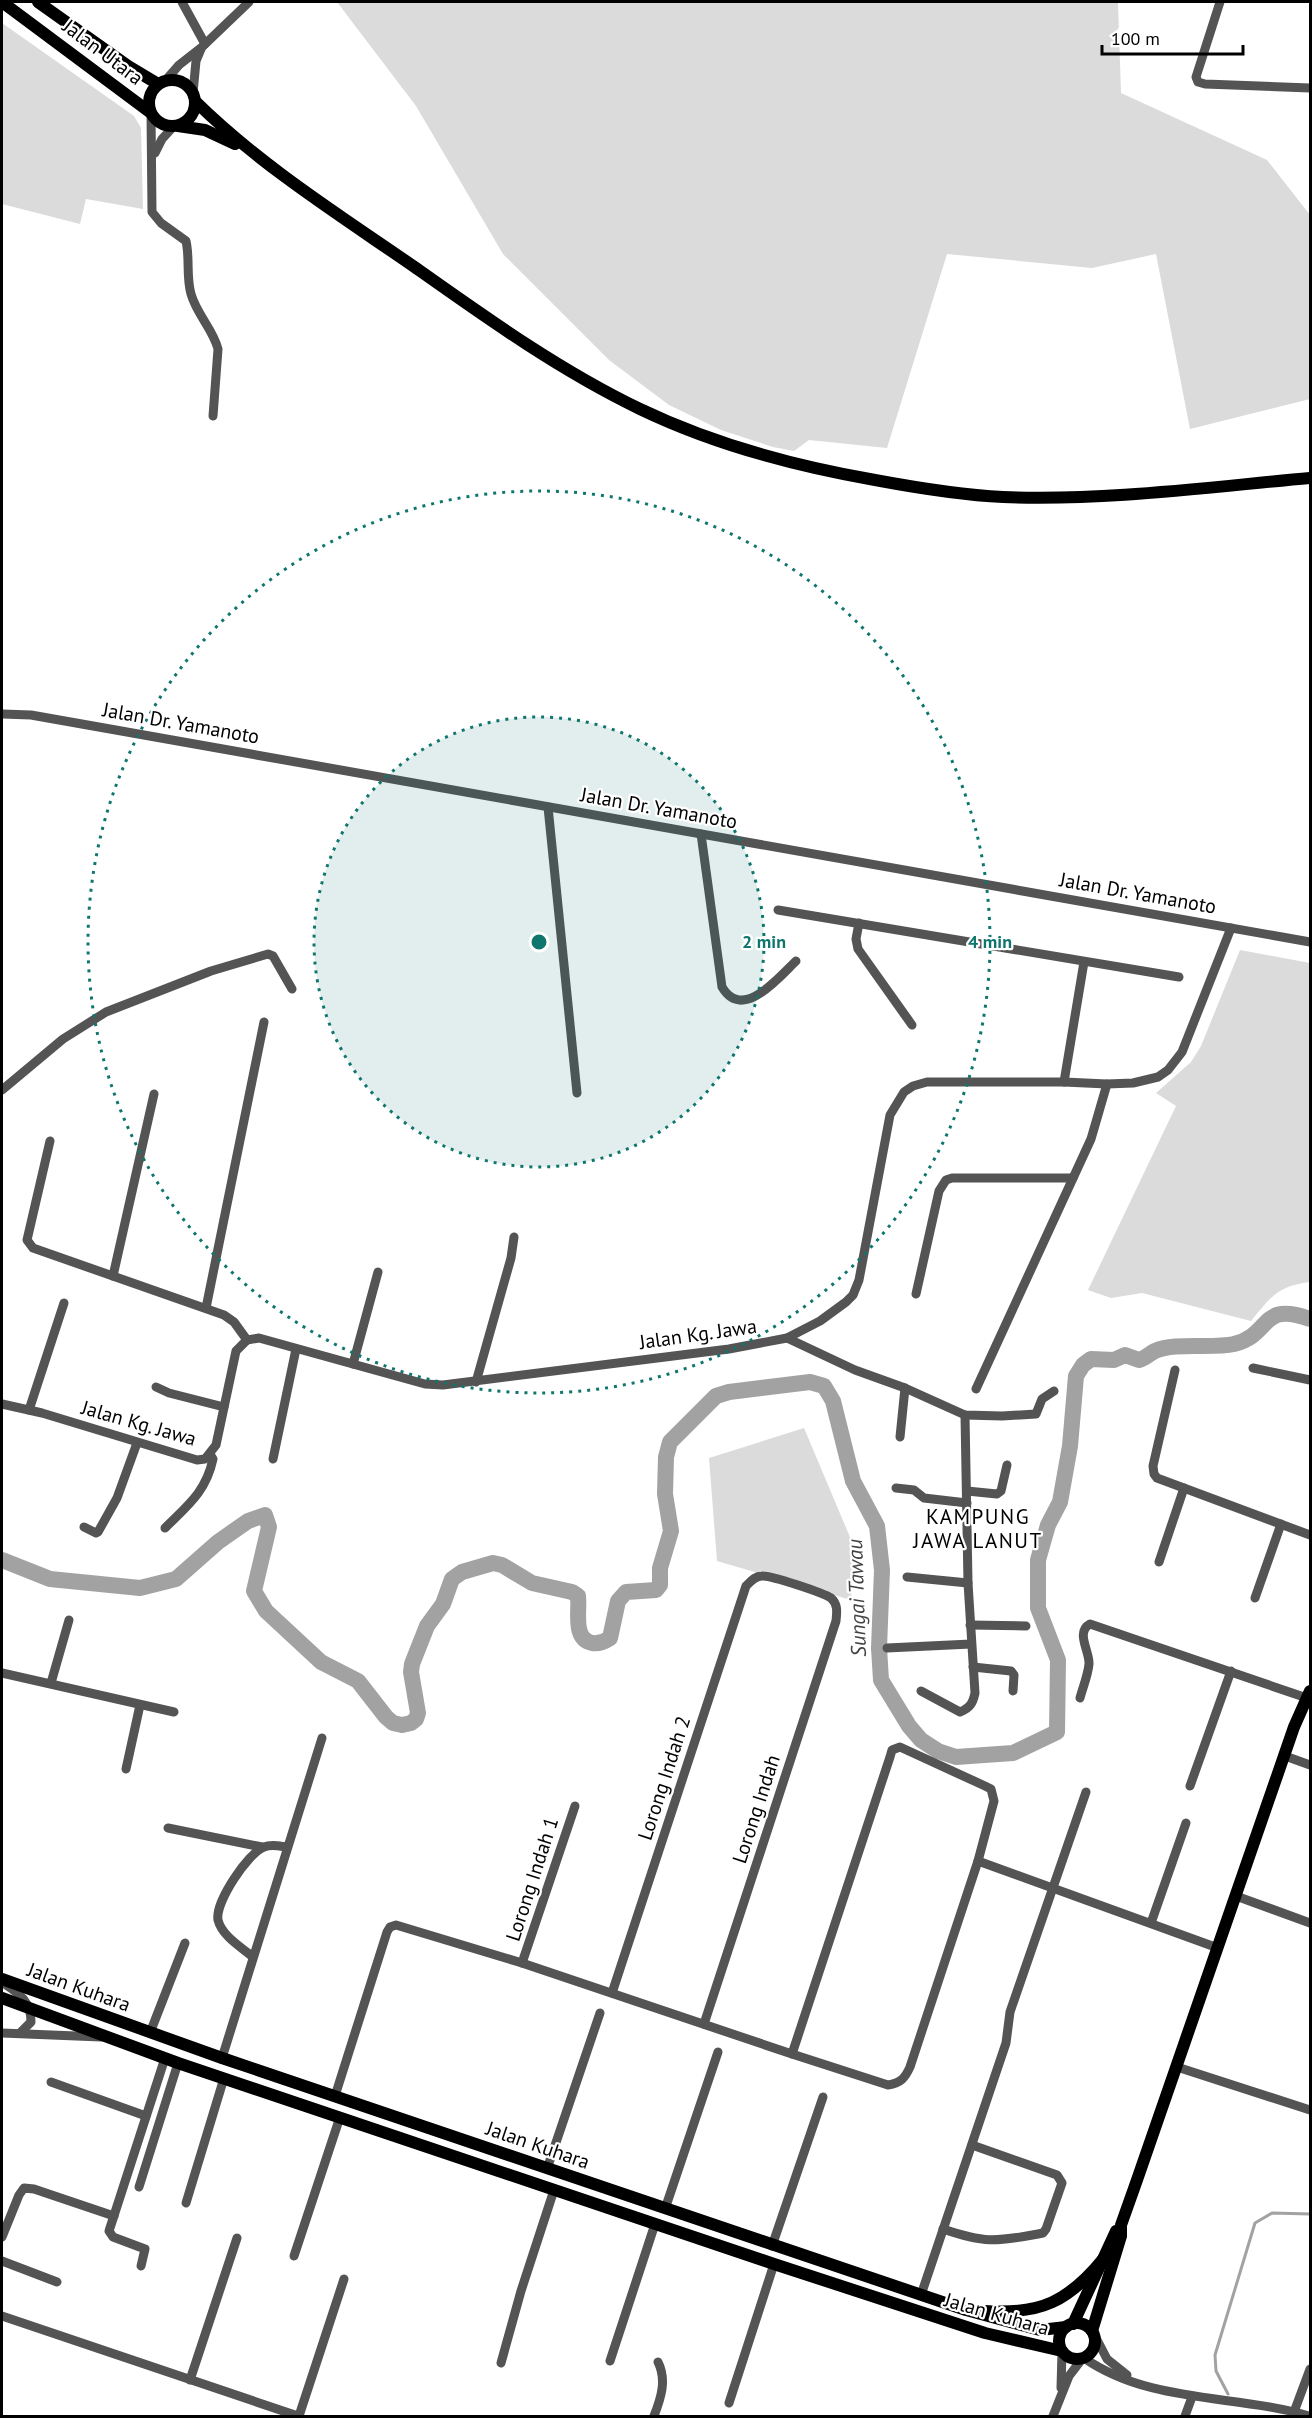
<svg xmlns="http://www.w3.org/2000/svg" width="1312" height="2418" font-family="'PT Sans',sans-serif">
  <rect width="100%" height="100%" fill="#fff"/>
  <g fill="#dbdbdb">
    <path d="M337,2H1118L1121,93L1267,160L1310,215V399L1190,429L1156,254L1092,268L947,254L887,448L809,440L794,451L773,447L721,430L669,405L609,360L503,254L416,106Z"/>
    <path d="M2,23L134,116L141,128L143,209L86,199L80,224L2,204Z"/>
    <path d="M1240,950L1310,963V1282C1277,1286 1271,1297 1251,1321L1142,1293L1111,1298L1088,1290L1176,1106L1156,1093L1191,1062L1201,1046Z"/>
    <path d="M804,1428L855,1549L851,1600L717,1561L709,1458Z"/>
  </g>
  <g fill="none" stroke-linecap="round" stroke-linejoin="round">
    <path stroke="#a2a2a2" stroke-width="3" d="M1228,2394L1216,2371L1215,2355L1255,2223L1272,2213L1310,2214"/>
    <path stroke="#a2a2a2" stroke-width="16" d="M2,1560L50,1579L140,1588L176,1579L218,1542L248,1521L265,1515L269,1527L254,1591L266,1611L321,1662L358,1681L386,1717L393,1723L402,1725L411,1723L416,1719L418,1713L411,1672L412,1664L427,1626L443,1604L452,1579L462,1572L493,1563L502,1565L532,1583L572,1592L578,1596C580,1610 572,1639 592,1643C599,1644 604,1642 610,1638L618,1601L626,1592L656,1590L660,1585V1568L671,1531L665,1494L666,1457L670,1442L716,1396L729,1392L810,1382L824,1386L833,1401L853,1481L877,1526L882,1570L879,1648L881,1680L909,1726L921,1740L938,1751L956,1757L1013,1753L1057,1732L1058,1660L1038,1608V1560L1048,1525L1060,1502L1070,1446L1076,1376L1083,1365L1091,1359L1114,1360L1125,1355L1139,1360C1146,1358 1150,1353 1155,1351C1175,1342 1212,1349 1234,1344C1273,1334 1259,1301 1310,1319"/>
    <g stroke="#545454" stroke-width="9">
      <path d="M182,2L205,44"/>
      <path d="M1220,2L1196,77L1198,82L1205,84L1310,88"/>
      <path d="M165,81L179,65L202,47L249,2"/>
      <path d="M193,93L196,61L201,49"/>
      <path d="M151,113L152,212L161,223L186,241C190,258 186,277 191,294C197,315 213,329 218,349L213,416"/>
      <path d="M155,153L162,139L174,126"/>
      <path d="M2,714L31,715L1310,942"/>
      <path d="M548,807L577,1093"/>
      <path d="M701,834L722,987C743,1022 779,977 796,961"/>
      <path d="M778,910L1179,977"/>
      <path d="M859,923L856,939L858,949L912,1025"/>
      <path d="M1064,1082L1084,962"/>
      <path d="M2,1090L63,1039L106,1012L211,971L268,954L273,956L292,989"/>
      <path d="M50,1141L27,1240L33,1248L224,1315L234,1322L247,1340"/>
      <path d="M113,1276L154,1094"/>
      <path d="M916,1294L939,1191L946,1180L952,1178H1073"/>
      <path d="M206,1308L264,1022"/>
      <path d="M787,1338L855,1370L905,1388L965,1415L1002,1416L1036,1414L1042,1399L1054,1391"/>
      <path d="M353,1364L378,1272"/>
      <path d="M1253,1368L1310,1380"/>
      <path d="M1175,1370L1153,1466L1154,1474L1157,1478L1310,1535"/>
      <path d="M476,1382L511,1258L514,1237"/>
      <path d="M156,1387L169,1393L224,1407"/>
      <path d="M976,1389L1091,1139L1107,1084"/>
      <path d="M2,1404L42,1413L197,1460L205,1459L216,1445L236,1351L247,1340L259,1338L425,1384L443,1385L729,1349L787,1338L820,1321L846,1302L853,1295L859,1280L890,1115L904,1092L913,1086L927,1082H1064L1107,1084L1133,1083L1158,1077L1168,1070L1182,1052L1231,928"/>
      <path d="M29,1410L64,1303"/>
      <path d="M900,1437L905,1388"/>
      <path d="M273,1459L296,1349"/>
      <path d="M896,1488L914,1490L924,1498L967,1503"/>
      <path d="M967,1491L997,1494L1001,1491L1007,1465"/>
      <path d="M84,1527L96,1533L98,1532L117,1498L137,1443"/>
      <path d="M165,1528C187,1506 206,1492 213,1459L210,1454"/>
      <path d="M1159,1562L1184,1488"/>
      <path d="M907,1577L968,1583"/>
      <path d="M1255,1598L1281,1524"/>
      <path d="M970,1625L1026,1626"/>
      <path d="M887,1648L971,1644"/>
      <path d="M973,1667L1011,1671L1014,1675L1013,1691"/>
      <path d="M2,1673L174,1712"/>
      <path d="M51,1683L69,1620"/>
      <path d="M921,1691L960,1712C970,1708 973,1703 975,1693L968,1583L965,1415"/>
      <path d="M1080,1698C1083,1687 1088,1675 1089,1664C1090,1652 1075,1632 1090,1624L1307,1698"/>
      <path d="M900,1747L985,1786L991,1789L994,1801L978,1861L910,2067C905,2078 901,2083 888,2085L792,2054L890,1757L892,1750Z"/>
      <path d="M1285,1756L1310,1765"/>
      <path d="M126,1769L140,1705"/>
      <path d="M1190,1786L1231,1671"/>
      <path d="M168,1828L262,1847"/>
      <path d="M978,1861L1218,1948"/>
      <path d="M1236,1896L1310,1923"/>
      <path d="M1151,1923L1186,1823"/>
      <path d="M253,1957C241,1947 222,1936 218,1920C215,1902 248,1853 264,1847C271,1844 279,1846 287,1847"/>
      <path d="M522,1963L575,1806"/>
      <path d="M2,1982C18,1993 31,2000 31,2022L20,2033"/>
      <path d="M612,1993L746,1586C751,1581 755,1576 762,1576C770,1575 824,1593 831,1598C838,1604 837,1612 836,1621L704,2024"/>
      <path d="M2,2033L101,2037"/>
      <path d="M150,2033L185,1943"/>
      <path d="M222,2058L322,1738"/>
      <path d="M1177,2067L1310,2110"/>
      <path d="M51,2082L146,2116"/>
      <path d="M335,2096L387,1932L390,1927L396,1925L522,1963L792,2054"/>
      <path d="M547,2169L600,2013"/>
      <path d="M139,2187L178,2063"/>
      <path d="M186,2203L224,2078"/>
      <path d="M665,2209L718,2052"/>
      <path d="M943,2229C984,2243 995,2242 1038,2234L1043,2233L1046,2229L1062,2183L1057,2175L972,2145"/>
      <path d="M2,2237L19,2195L24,2188L34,2189L114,2216"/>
      <path d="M772,2246L823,2097"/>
      <path d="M294,2256L340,2117"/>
      <path d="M2,2261L57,2282"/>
      <path d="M141,2266L145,2249L113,2237L109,2231L165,2058"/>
      <path d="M921,2295L1006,2043L1010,2012L1086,1792"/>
      <path d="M2,2316L298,2416"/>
      <path d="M1095,2336L1107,2359L1127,2375"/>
      <path d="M1084,2358C1150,2404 1235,2394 1309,2416"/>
      <path d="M610,2361L655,2224"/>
      <path d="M501,2363L521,2291L554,2190"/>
      <path d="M190,2380L237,2238"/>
      <path d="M1061,2388L1062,2352"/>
      <path d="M729,2403L774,2264"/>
      <path d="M1294,2412L1310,2369"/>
      <path d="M299,2416L344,2279"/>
      <path d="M654,2416C661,2398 667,2380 658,2362"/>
      <path d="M1053,2416L1069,2376L1082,2359"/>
      <path d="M1185,2416L1192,2397"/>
    </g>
    <g stroke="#000" stroke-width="12">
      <path d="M2,2L151,113"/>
      <path d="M38,2L128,66L158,84"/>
      <circle cx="172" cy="103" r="23"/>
      <path d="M195,101C261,166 341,216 416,268C488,319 561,371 640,409C715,445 794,466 875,480C918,488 960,495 1003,497C1106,501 1209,487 1310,478"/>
      <path d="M178,126L205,130L235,144"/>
      <path d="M2,1979L222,2058L966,2310L1040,2330L1066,2327"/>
      <path d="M2,1998L178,2063L774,2264L985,2333L1062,2351"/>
      <path d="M985,2311C1041,2315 1069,2301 1104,2258"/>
      <circle cx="1077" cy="2341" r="18"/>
      <path d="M1073,2324L1116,2231"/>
      <path d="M1092,2331L1121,2236V2225L1137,2180L1294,1727L1310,1691"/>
    </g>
  </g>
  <circle cx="539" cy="942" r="225" fill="#0f766e" fill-opacity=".12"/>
  <g fill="none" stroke="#0f766e" stroke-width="3" stroke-dasharray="3 6">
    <circle cx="539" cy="942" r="225"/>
    <circle cx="539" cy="942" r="451"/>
  </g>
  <g text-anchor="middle" stroke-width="4.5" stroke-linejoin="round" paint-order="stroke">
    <g font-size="20" fill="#000" stroke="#fff">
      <text transform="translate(103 52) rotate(37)" y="7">Jalan Utara</text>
      <text transform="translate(181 723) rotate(10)" y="7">Jalan Dr. Yamanoto</text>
      <text transform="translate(659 808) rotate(10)" y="7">Jalan Dr. Yamanoto</text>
      <text transform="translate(1138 893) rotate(10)" y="7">Jalan Dr. Yamanoto</text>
      <text transform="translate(698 1334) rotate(-8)" y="7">Jalan Kg. Jawa</text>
      <text transform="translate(139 1423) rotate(16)" y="7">Jalan Kg. Jawa</text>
      <text transform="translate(664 1778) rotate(-72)" y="7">Lorong Indah 2</text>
      <text transform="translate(756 1809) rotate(-72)" y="7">Lorong Indah</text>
      <text transform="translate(532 1879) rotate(-72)" y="7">Lorong Indah 1</text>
      <text transform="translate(79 1987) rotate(20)" y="7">Jalan Kuhara</text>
      <text transform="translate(538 2145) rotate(19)" y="7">Jalan Kuhara</text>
      <text transform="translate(997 2314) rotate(16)" y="7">Jalan Kuhara</text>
    </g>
    <g font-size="21" letter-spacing="1.5" fill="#000" stroke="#fff">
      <text x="978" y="1524">KAMPUNG<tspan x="978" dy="24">JAWA LANUT</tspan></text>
    </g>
    <g font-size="21" font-style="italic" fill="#434343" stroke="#fff">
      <text transform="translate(857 1598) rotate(-92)" y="7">Sungai Tawau</text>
    </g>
  </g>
  <circle cx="539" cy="942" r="9" fill="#0f766e" stroke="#fff" stroke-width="3"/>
  <g font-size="18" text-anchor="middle" font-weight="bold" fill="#0f766e" stroke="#fff" stroke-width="4.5" stroke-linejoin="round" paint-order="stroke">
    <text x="764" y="948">2 min</text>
    <text x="990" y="948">4 min</text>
  </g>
  <rect width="1312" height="2418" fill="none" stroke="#000000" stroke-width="6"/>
  <path d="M1102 45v9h141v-9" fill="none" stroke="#000000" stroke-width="3"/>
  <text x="1111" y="45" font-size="18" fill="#000000" stroke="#ffffff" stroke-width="4.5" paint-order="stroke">100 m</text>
</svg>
